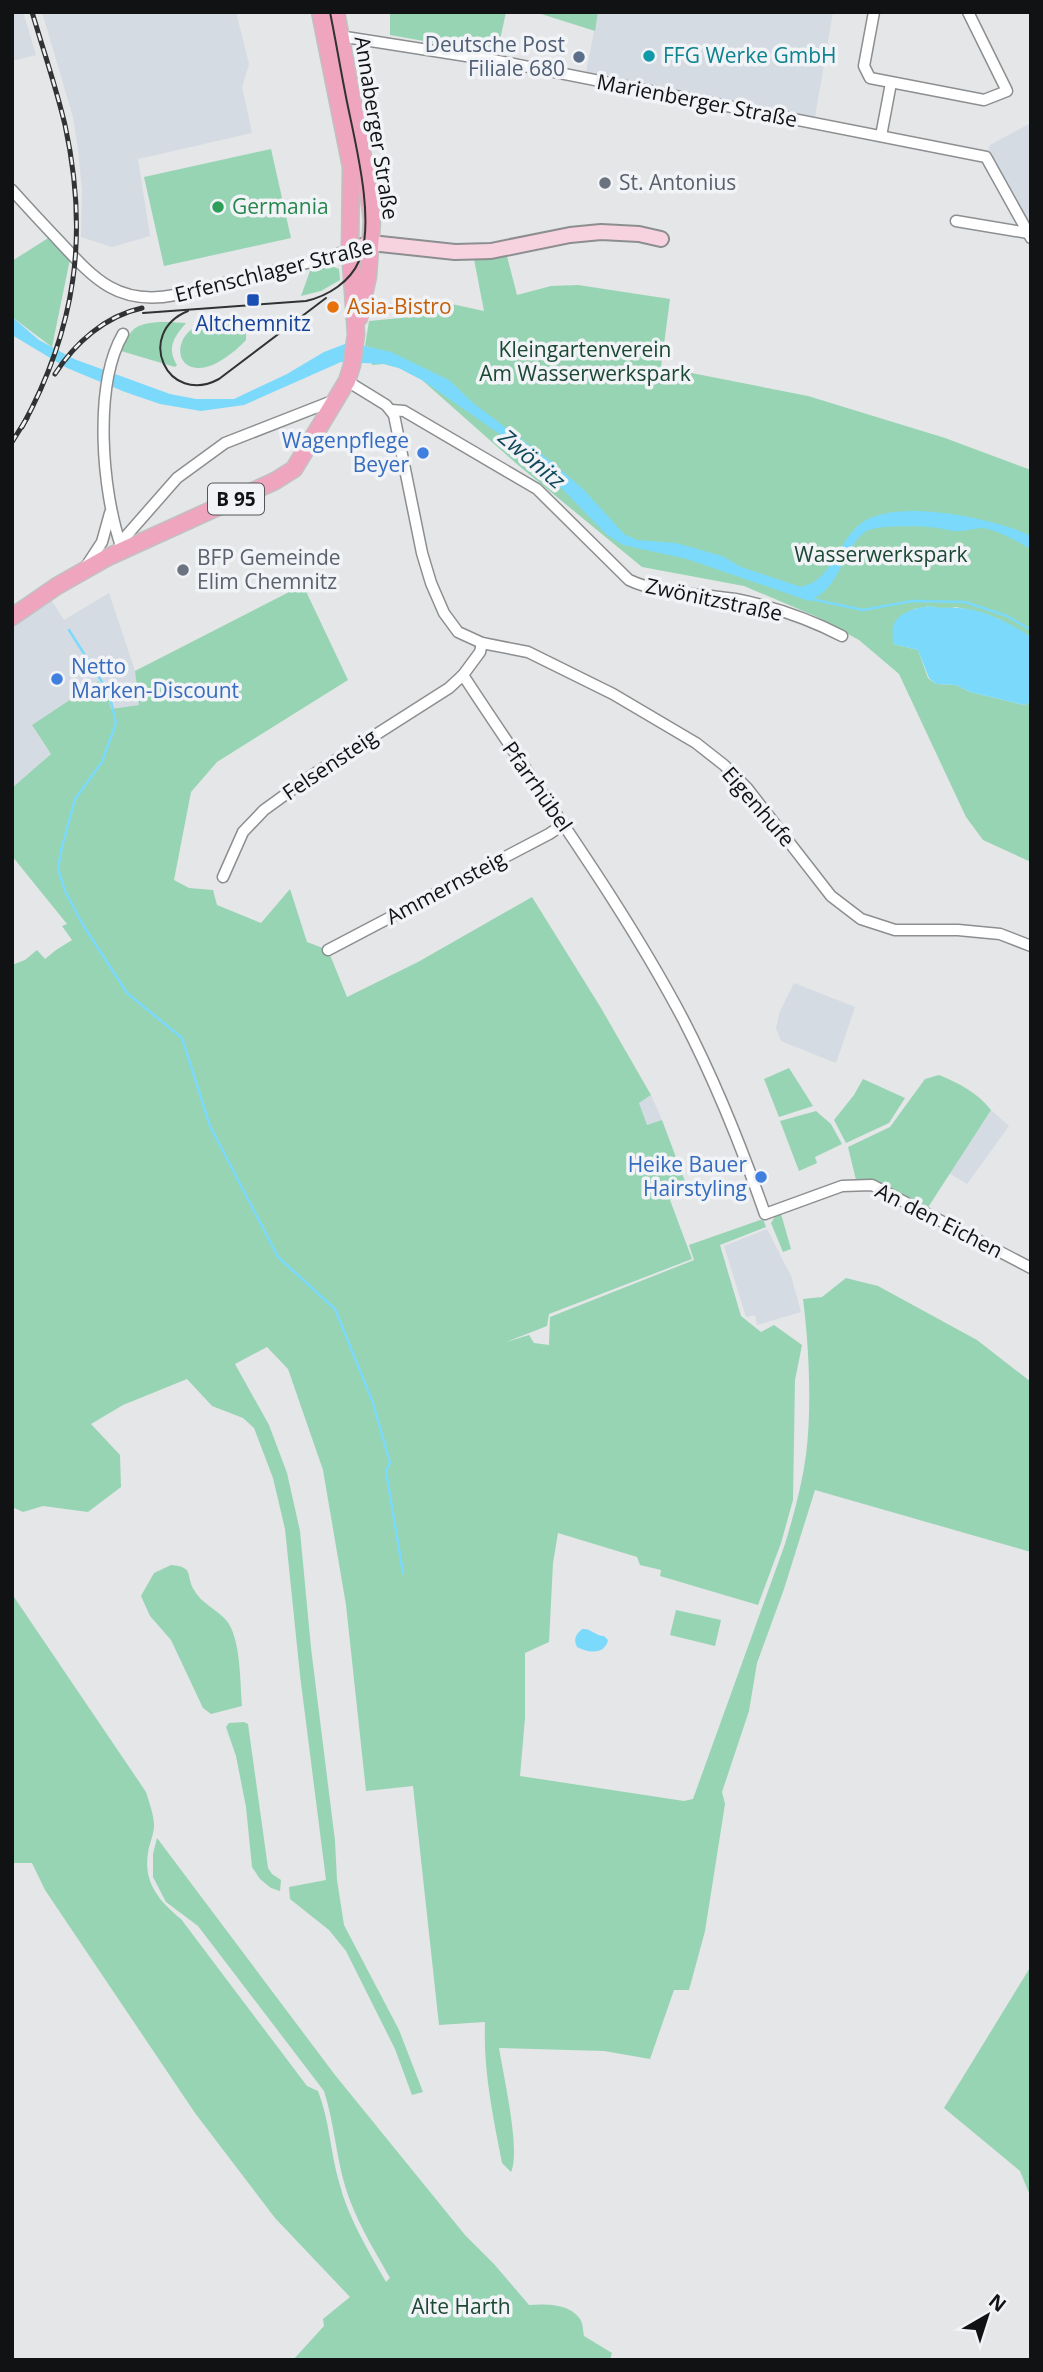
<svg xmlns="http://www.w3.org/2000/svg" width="1043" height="2372" font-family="'Open Sans',sans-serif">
  <rect width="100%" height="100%" fill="#e4e6e8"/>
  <g fill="#d4dbe3">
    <path d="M12,12H23L36,55L12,61Z"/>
    <path d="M42,12H236L249,64L242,87L252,133L138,159L150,236L112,247L81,237L82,190L78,149L73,117Z"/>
    <path d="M598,12H833L815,117L586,72Z"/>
    <path d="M1031,123V237L987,156L990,145Z"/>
    <path d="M109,593L135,671L140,705L111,709L108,696L97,681L32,725L51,754L12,788V626L52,601L64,620Z"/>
    <path d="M794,983L855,1007L836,1063L781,1041L776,1028L780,1011Z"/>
    <path d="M651,1095L662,1120L647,1126L639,1103Z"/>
    <path d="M991,1110L1009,1126L967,1184L949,1173Z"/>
    <path d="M767,1229L791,1276L801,1312L757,1325L755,1315L746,1317L724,1246Z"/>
  </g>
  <g fill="#97d4b3">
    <path d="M390,12H506L497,54L390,35Z"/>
    <path d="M535,12H598L595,31Z"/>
    <path d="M271,149L291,238L164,266L144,177Z"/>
    <path d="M53,235L71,254L52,347L12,317V261Z"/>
    <path d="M473,254L507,256L517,295L551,286L578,285L670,299L661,367L808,396L945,438L1031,470V637L999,619L971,610L955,607L946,610L930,606L914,609L893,626V644L918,650L928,678L936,684L956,685L970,692L1024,705L1031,702V862L983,840L966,817L899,674L859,640L815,616L744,586L642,567L518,465L422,380L399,368L384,364L372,365L373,348L365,346L369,321L411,317L432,302L447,303L484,311Z"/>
    <path d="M331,266L339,269L340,280L321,291L301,296L310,271Z"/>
    <path d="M221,322L241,325L246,329V340C236,351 214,369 198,368C174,367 176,338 194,328C202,324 212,323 221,322Z"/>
    <path d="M186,323C175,336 166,347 177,365L175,367L121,351C124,345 127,337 132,331C142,319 172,322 186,323Z"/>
    <path d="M303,585L348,680L217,762L191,792L174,880L189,888L213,890L217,905L261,923L290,889L307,942L328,950L347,997L418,962L532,897L601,1008L651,1095L639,1103L647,1125L662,1120L689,1192L670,1200L692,1259L549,1314L547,1326L506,1342L529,1335L534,1343L549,1345L550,1317L694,1260L689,1245L763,1219L766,1227L720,1245L741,1316L761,1332L774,1325L802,1345L795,1380L793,1500L781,1543L758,1605L660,1576L661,1570L640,1565L637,1557L558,1533L553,1563L549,1642L525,1653V1718L520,1776L684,1801L693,1799L785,1544C794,1514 802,1485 806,1455C812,1408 809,1346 803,1299L822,1297L846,1278L878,1286L977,1340L1031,1382V1552L815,1490L784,1589L757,1663L749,1711L722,1792L725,1804L705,1931L689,1990H674L650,2059L604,2051L499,2048C503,2073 521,2152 511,2172L502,2163C493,2116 483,2070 485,2022L439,2025L413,1786L366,1791L346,1605L323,1470L288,1369L267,1347L235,1364L269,1425L287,1473L300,1531L311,1648L335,1841L337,1880L344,1925L399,2030L423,2092L412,2095L395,2049L346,1951L329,1930L290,1899L289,1887L326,1880L300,1675L285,1529L273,1478L254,1428L243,1418L212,1406L187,1379L123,1405L91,1424L120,1455L121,1487L88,1512L43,1506L23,1512L12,1507V965L25,960L37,950L45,959L56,950L72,940L62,926L67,924L12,856V788L51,754L32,725L98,681L108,696L111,709L139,705L135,671Z"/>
    <path d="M789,1068L813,1106L779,1117L764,1079Z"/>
    <path d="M939,1075C960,1084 977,1092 991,1110L925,1212L886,1191L857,1184L848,1147L890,1127L925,1079Z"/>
    <path d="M863,1079L905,1098L889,1123L846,1143L834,1120L854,1095Z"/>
    <path d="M816,1111L831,1124L842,1144L815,1157L817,1163L799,1171L780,1121Z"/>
    <path d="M781,1214L791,1249L783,1252L771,1223L776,1215Z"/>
    <path d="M171,1565C195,1567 185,1575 194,1590C201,1603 216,1609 226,1620C241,1637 240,1683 242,1706L211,1714L203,1708L171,1640L150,1616L141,1596L154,1573Z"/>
    <path d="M12,1594L146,1792C149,1802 154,1815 154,1825C154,1835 149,1844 148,1853C143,1883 160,1902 181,1919L307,2086L318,2091C330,2122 330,2151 339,2182C348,2218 368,2250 386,2282L390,2278C373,2248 355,2219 345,2186C336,2155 334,2122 324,2091L198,1926L166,1902L153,1877V1854L157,1838L335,2075L465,2235L494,2264L529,2305C545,2304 569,2303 580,2319C583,2323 583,2331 584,2336L612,2353L610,2360H293L324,2326L323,2319L350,2297L275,2218L195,2113L45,1890L32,1863H12Z"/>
    <path d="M676,1610L721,1620L715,1646L670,1635Z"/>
    <path d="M244,1722L248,1724L268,1868L272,1874L281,1880L280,1891L271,1888L260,1879L252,1867L246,1807L236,1756L226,1727L229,1723Z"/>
    <path d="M1031,1966V2198L1020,2171L944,2108Z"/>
  </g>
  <g fill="#7bd9fb">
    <path d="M12,317L39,340L74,359L170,394L196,399H234L287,374L324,352L345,344L365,346L391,352L449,380L473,403L552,462L583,489L624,534L637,540L676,543L722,556L741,567L801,587C807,585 816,582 820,577C836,563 842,539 859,525C891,496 995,518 1031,536V550C1020,542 995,529 982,528C975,528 967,531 960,531C950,532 939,527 928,527C916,526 873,525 865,532C838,553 844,586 809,601L687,559L623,545L607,535L527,453L422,380L399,368L384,364L341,362L244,405L201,411L160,404L125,392L67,368L12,335Z"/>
    <path d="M930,606C941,609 947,607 958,608C980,608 1013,624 1031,637V702L1024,705L970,692L956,685L936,684L929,678L918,650L893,644C893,639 892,630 893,626C899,611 917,608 930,606Z"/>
    <path d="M582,1629C591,1628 595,1636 604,1636L608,1640C605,1655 588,1653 577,1647C573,1638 576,1635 582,1629Z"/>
  </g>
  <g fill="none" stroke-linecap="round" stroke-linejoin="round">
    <g stroke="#7bd9fb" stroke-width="2.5">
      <path d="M811,599L863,610L912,601L965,602L1007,616L1031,630"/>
      <path d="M69,630L109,693L116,723L102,762L75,799L62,847L58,868L65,891L83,925L127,993L182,1038L210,1126L278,1257L335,1309L373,1403L390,1463L386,1471L403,1573"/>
    </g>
    <defs>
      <g id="minor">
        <path d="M874,12L864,66L870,78L984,100L1007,91L968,12"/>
        <path d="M339,36L498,61L986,157L1031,238"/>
        <path d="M881,136L891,83"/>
        <path d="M12,190C28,208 44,225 60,242C95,280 119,306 175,295L311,262L350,250"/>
        <path d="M956,221L1028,233"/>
        <path d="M347,381L386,405L394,415L422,553L431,583L444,613L458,632L482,643L528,652L613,694L696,743L724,765L747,788L831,896L861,919L895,930H958L1000,934L1031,946"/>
        <path d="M391,410L404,411L537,489L629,580C661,595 700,593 735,599C771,606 809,619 842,636"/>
        <path d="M120,543L177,478L225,443L335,400"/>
        <path d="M121,546C102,491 93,386 123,334"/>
        <path d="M87,565L102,542L110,513"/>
        <path d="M482,643L480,652L463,675C537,789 619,898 683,1019C715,1081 742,1148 765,1214L842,1186L872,1185L1031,1268"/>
        <path d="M223,877L243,832L264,810L311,776L449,688L463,675"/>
        <path d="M328,950L549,834L564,824"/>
      </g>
      <path id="secondary" d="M350,250L371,243L455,252L491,251L570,235L601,232L639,234L661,239"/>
      <g id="primary">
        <path d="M336,12L365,168L372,220L368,276L359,318"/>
        <path d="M12,617L57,586L108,557L275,481L294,469L347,381L352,365L356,334L350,250L351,167L320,12"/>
      </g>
    </defs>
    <use href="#minor" stroke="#8c8e90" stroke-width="13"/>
    <use href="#secondary" stroke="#8c8e90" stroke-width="18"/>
    <use href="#primary" stroke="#c1c1c2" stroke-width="19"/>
    <use href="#minor" stroke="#fff" stroke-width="10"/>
    <use href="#secondary" stroke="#f7d2df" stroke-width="14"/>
    <use href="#primary" stroke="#efa5be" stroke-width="16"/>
    <g stroke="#313233" stroke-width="2">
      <path d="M188,311C134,333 167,407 219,379L326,298"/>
      <path d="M143,313L306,301C328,296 350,282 359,261C376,222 355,142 347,102C341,72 336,42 330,12"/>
    </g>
    <defs>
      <g id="rail">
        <path d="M55,374C75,343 105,316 142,308"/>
        <path d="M22,427C76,328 89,235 65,125C56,87 43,49 32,12"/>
        <path d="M12,442L27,418"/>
      </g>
    </defs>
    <use href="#rail" stroke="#313233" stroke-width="5"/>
    <use href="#rail" stroke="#f1f3f6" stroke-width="2.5" stroke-dasharray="8" stroke-linecap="butt"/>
  </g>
  <circle fill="#0f9aa8" stroke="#f1f3f6" stroke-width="2.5" cx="649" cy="56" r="7"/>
  <circle fill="#5c6f8a" stroke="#f1f3f6" stroke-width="2.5" cx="579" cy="57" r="7"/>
  <g fill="#6b7280" stroke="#f1f3f6" stroke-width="2.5">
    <circle cx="605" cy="183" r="7"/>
    <circle cx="183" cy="570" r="7"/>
  </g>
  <circle fill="#2e9e5b" stroke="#f1f3f6" stroke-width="2.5" cx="218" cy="207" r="7"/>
  <rect fill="#1a4fb4" stroke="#f1f3f6" stroke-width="2.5" x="246" y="293" width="14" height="14" rx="3.5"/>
  <circle fill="#e8710a" stroke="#f1f3f6" stroke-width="2.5" cx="333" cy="307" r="7"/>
  <g fill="#3f7fe0" stroke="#f1f3f6" stroke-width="2.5">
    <circle cx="423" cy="453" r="7"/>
    <circle cx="57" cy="679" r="7"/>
    <circle cx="761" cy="1177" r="7"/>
  </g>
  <g text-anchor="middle" stroke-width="7" stroke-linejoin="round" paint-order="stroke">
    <rect fill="#f1f3f6" stroke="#545657" stroke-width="2" x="208" y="483.5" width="56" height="31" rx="5"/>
    <g font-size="19" font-weight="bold" fill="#111213">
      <text x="236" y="506">B 95</text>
    </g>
    <g font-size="21" fill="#4e5e75" stroke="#f1f3f6" text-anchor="end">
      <text x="565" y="52">Deutsche Post<tspan x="565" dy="24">Filiale 680</tspan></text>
    </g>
    <g font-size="21" fill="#0d838f" stroke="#f1f3f6" text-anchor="start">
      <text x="663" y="63">FFG Werke GmbH</text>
    </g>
    <g font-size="21" fill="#111213" stroke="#f1f3f6">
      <text transform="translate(697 101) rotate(11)" y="7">Marienberger Straße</text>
      <text transform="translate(376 128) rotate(81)" y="7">Annaberger Straße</text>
      <text transform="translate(274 271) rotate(-14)" y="7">Erfenschlager Straße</text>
      <text transform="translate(714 600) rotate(12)" y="7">Zwönitzstraße</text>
      <text transform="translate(330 765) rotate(-34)" y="7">Felsensteig</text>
      <text transform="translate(537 787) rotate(55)" y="7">Pfarrhübel</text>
      <text transform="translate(758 807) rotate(49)" y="7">Eigenhufe</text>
      <text transform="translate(446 888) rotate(-28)" y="7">Ammernsteig</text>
      <text transform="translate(939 1221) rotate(27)" y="7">An den Eichen</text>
    </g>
    <g font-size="21" fill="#5b616d" stroke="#f1f3f6" text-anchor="start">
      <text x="619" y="190">St. Antonius</text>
      <text x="197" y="565">BFP Gemeinde<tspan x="197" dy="24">Elim Chemnitz</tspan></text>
    </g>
    <g font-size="21" fill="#27864d" stroke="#f1f3f6" text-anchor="start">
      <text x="232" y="214">Germania</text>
    </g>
    <g font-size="21" fill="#c56008" stroke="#f1f3f6" text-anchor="start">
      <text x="347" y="314">Asia-Bistro</text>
    </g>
    <g font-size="21" fill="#164399" stroke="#f1f3f6">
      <text x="253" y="331">Altchemnitz</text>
    </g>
    <g font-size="21" fill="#1b4833" stroke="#f1f3f6">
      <text x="585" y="357">Kleingartenverein<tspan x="585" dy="24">Am Wasserwerkspark</tspan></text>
      <text x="881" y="562">Wasserwerkspark</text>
      <text x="461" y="2314">Alte Harth</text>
    </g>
    <g font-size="21" fill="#366cbe" stroke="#f1f3f6" text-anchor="end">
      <text x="409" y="448">Wagenpflege<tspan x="409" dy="24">Beyer</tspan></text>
      <text x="71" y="674" text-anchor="start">Netto<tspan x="71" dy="24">Marken-Discount</tspan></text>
      <text x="747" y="1172">Heike Bauer<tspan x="747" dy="24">Hairstyling</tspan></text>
    </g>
    <g font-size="23" font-style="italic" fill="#12495a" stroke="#f1f3f6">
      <text transform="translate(532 459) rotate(40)" y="8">Zwönitz</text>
    </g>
  </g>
  <rect width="1043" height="2372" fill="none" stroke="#111213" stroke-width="28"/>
  <g transform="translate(987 2316) rotate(39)" stroke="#f1f3f6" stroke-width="5" paint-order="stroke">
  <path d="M0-5L12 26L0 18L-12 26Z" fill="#111213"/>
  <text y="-10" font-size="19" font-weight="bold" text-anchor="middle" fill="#111213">N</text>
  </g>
</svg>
